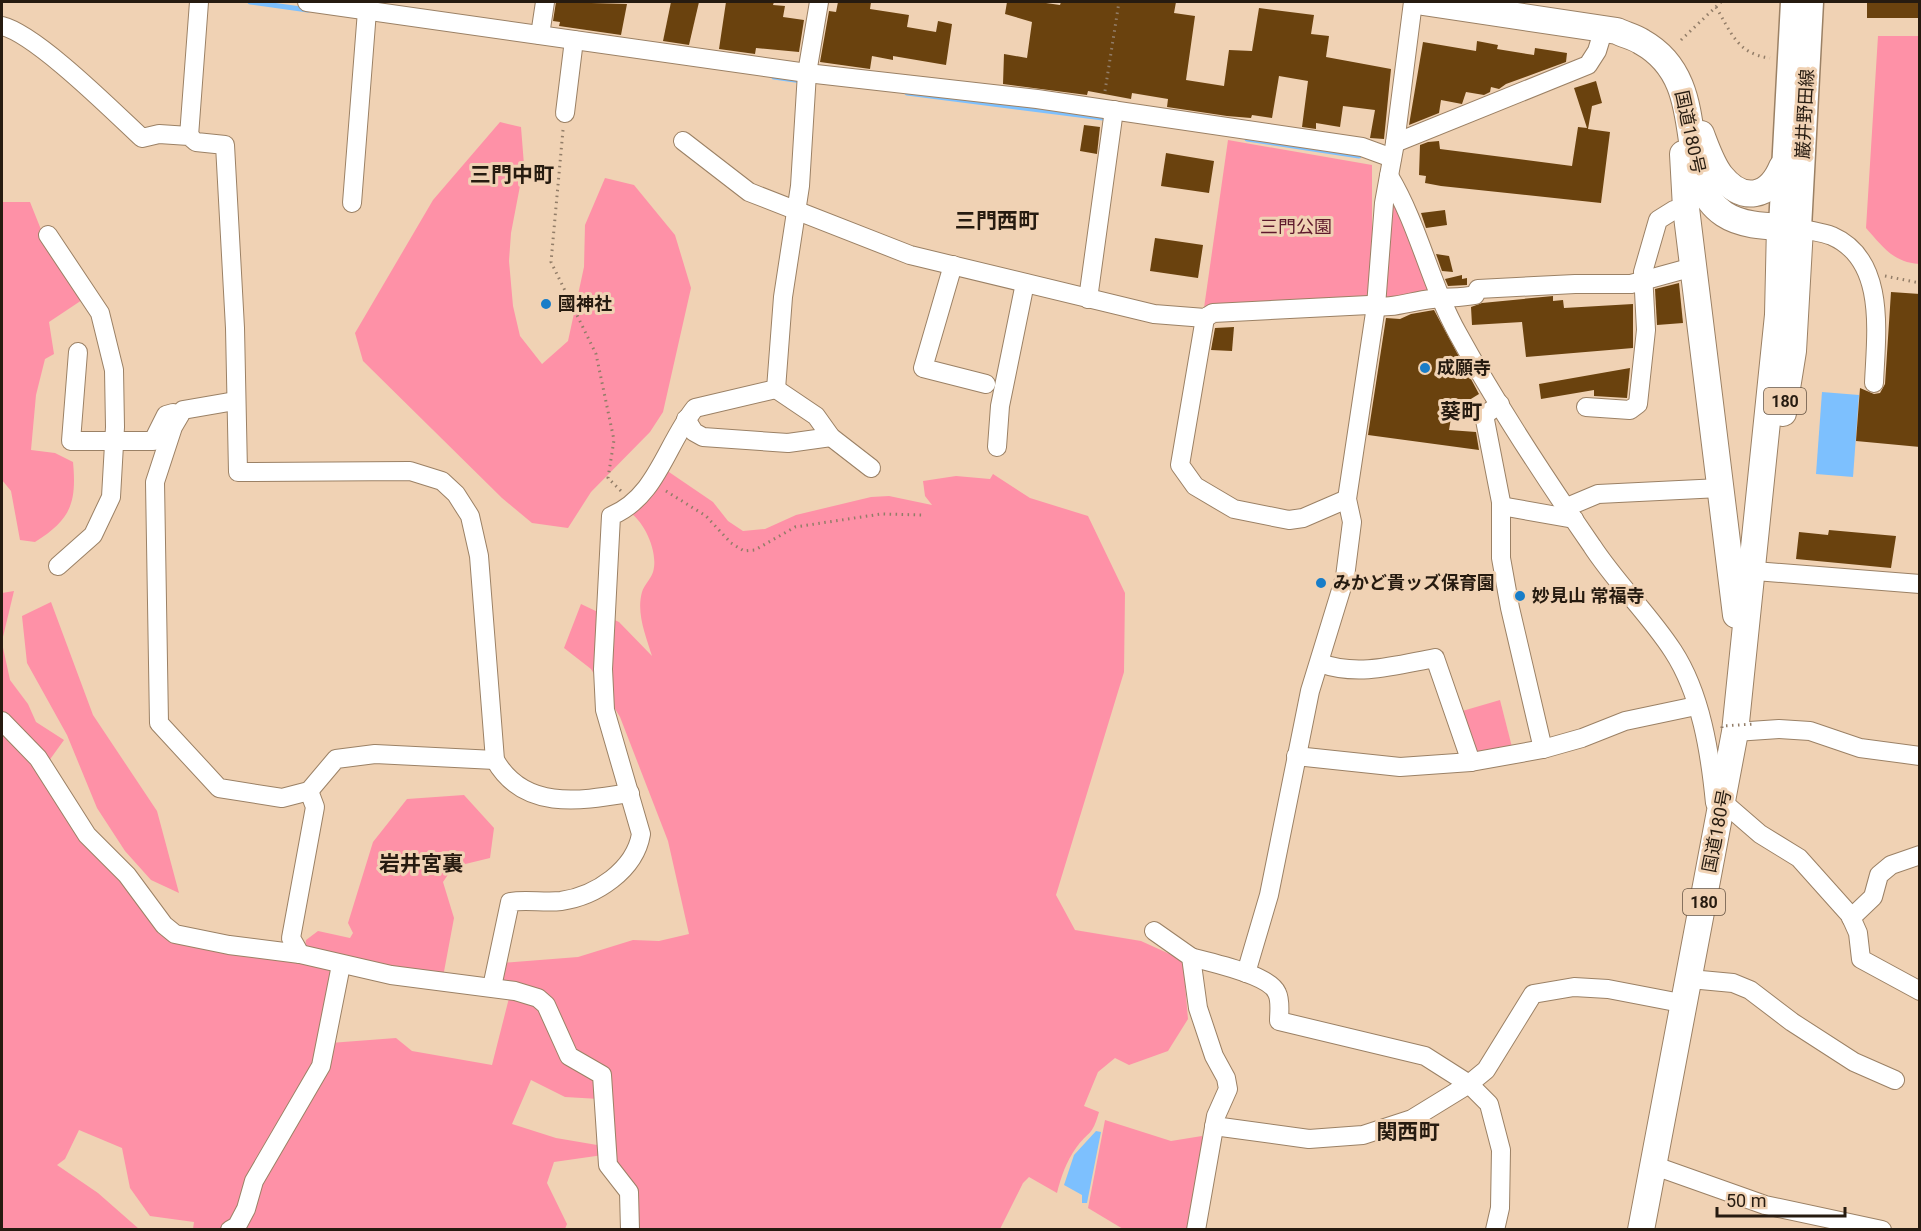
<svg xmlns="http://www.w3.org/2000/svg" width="1921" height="1231" font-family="Roboto,'Noto Sans JP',sans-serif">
  <rect width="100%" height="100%" fill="#f0d2b4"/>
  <g fill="#fe91a7">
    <path d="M1878,36H1919V264C1893,262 1883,247 1866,228Z"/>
    <path d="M500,122L521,127L524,165L511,233L509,261L513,306L520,336L542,364L568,341L584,267L585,225L605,178L634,185L675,235L691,288L663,412L650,432L591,492L568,528L532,523L502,498L363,361L355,333L433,200Z"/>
    <path d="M1228,140L1372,165V275L1369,298L1204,308Z"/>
    <path d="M1397,201L1431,296L1383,304L1392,203Z"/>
    <path d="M2,202H30L44,237L82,300L49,322L54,354L45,359L36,395L31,450L55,453L73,462C77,504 70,520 35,542L20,540L11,491L2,480Z"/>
    <path d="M666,470L713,502L728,521L743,531L765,529L796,515L871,497L889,496L932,505L925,496L923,481L956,476L990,479L993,474L1030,498L1088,516L1125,593L1124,672L1056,895L1075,930L1141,941L1183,960L1188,1019L1168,1051L1129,1065L1115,1058L1098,1072L1084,1106L1099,1112C1092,1137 1089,1130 1076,1148C1066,1162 1061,1177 1057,1193L1029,1177L1023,1183L1000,1229H636L616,1170L605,1072L575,1056L549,1001L499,984L502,963L578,957L633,940L659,941L689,934L668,841L620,717L591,669L564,648L581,604L619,622L652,656C646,636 636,613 642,592C644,585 651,579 653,572C659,553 644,519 627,511Z"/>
    <path d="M14,591L2,641V593Z"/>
    <path d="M51,602L93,715L157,811L179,893L151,880L125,851L97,808L67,735L27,663L22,616Z"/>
    <path d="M2,643L10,680L28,704L36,722L64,740L38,776L87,843L118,872L158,930L303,958L306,940L318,931L350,938L353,933L348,923L373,842L407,799L464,795L494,828L490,858L453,867L443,882L454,918L443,977L346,961L330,1043L396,1038L412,1051L492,1065L509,998L540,1007L596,1074L599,1099L565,1097L531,1080L512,1124L556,1138L603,1146V1155L554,1162L547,1183L567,1224L565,1229H193L194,1222L150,1216L130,1188L122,1148L79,1130L65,1159L57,1165L98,1193L139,1229H2Z"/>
    <path d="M1500,700L1513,751L1473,756L1459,712Z"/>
    <path d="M1105,1120L1171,1141L1202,1136L1203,1142L1187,1229H1123L1088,1208Z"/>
  </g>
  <g fill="#7dc0fe">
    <path d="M1822,392L1859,395L1853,477L1816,474Z"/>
    <path d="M1096,1131L1101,1132L1087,1203H1082V1195L1064,1185L1074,1155Z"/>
  </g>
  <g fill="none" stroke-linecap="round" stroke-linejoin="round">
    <g stroke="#7dc0fe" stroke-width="5">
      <path d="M250,2L308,10"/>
      <path d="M774,77L802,81"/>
      <path d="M907,93L1103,118"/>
      <path d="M1247,139L1359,156"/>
    </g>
  </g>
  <g fill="#6a420e">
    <path d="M556,2L627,4L621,35L559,26L560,22L553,21Z"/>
    <path d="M671,2H699L689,45L663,41Z"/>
    <path d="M726,2H774L773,5L785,6L783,17L804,20L799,52L756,48L755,54L719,49Z"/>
    <path d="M838,2H871L870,9L909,15L907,27L936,32L938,21L952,24L946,65L893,56V60L872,56L870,69L820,62L829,11L836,12Z"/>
    <path d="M1007,2H1039L1060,5L1061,2H1176L1174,13L1195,16L1186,80L1224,86L1229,50L1252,51L1259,8L1314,15L1311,34L1329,36L1326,57L1391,69L1384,139L1370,138L1375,110L1343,106L1340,127L1316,123V129L1302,127L1308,81L1279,76L1272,118L1252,115L1251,118L1227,116L1167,107L1168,99L1132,93L1131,99L1088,91L1087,95L1003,84L1004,54L1027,58L1032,22L1005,14Z"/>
    <rect x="1867" y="2" width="53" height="16"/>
    <path d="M1477,41L1498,45L1497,49L1534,55L1535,48L1567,53L1566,62L1506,84L1499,89L1491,87L1490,92L1484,95L1466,92L1462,104L1441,100L1439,113L1409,125L1423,42L1476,51Z"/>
    <path d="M1596,81L1602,103L1592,106L1588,129L1610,132L1601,203L1441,186L1425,183L1426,176L1419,175L1420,145L1428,142L1439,141L1440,149L1572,166L1578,127L1587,128L1574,88Z"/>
    <path d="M1084,125L1100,127L1097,154L1080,151Z"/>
    <path d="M1166,153L1214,161L1209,193L1161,186Z"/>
    <path d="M1445,210L1447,225L1426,228L1421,213Z"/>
    <path d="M1155,238L1203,245L1198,278L1150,271Z"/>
    <path d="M1436,254L1449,256L1453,272L1442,271Z"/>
    <path d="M1462,275V279L1467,278V285L1448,286L1445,279Z"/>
    <path d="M1679,283L1683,323L1657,325L1655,289Z"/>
    <path d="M1891,292L1920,294V447L1856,441L1860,388L1874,394L1880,393L1885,384Z"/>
    <path d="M1553,296V301L1563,300L1564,308L1633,304V348L1526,357L1522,322L1472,325L1471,307L1482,303Z"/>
    <path d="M1434,310L1479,394L1466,402L1454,400L1449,430L1476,432L1479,450L1368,435L1386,318L1400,319L1411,314Z"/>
    <path d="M1234,327L1232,351L1211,350L1215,328Z"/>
    <path d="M1630,368L1627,398L1594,396V390L1541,399L1539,384Z"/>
    <path d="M1829,530L1896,536L1891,568L1796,559L1799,532L1828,535Z"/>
  </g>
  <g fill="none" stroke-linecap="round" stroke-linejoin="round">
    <defs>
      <g id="minor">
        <path d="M307,2L807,73L1037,99L1362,147L1392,158"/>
        <path d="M2,26C36,34 113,111 142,138L159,134L189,136L196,142L225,145L235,328L238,472L410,471L442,481L456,494L470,516L479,556L495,760C524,811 580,801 630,793"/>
        <path d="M540,35L545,2"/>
        <path d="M565,113L574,40"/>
        <path d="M189,136L199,2"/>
        <path d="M683,141L749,192L910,255L1154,314L1205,318L1213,313L1369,305C1391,310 1410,301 1432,299C1447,297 1460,298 1475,295L1478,289L1575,284H1631L1693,267"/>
        <path d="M1395,143L1588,65L1597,51L1604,28"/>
        <path d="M1389,176C1419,226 1430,284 1458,334C1498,407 1545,478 1592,546C1616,583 1649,614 1673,651C1701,694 1710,752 1715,803"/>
        <path d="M352,203L367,11"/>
        <path d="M1800,228C1810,231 1822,232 1832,236C1887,260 1876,335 1874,383"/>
        <path d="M48,235L100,313L114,370L115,427L111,497L93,535L58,566"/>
        <path d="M953,265L923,368L986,384"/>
        <path d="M1088,299L1114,110"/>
        <path d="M1205,318L1180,465L1195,486L1234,509L1289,520L1303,518L1347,499"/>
        <path d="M78,352L71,441H153L166,415L173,413"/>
        <path d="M776,389L816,416L831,437L871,468"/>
        <path d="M235,401L183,410L173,427L155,482L159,723L219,788L282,798L309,791L336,759L375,754L495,760"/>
        <path d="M1500,404L1486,414L1485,420L1501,502V558L1510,608L1543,749"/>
        <path d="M1586,407L1630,410L1638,404L1646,330L1643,272L1658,220L1674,210L1686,208"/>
        <path d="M686,419L694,432L703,437L788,443L831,437"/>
        <path d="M997,447L1000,406L1025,283"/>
        <path d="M1501,506L1574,519"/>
        <path d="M1567,507L1598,494L1720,488"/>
        <path d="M1742,570L1920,584"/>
        <path d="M1320,663C1358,677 1397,665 1435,658L1471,762"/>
        <path d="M2,721L38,758L87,835L127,875L164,925L175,934L229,945L300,954L391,975L515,991L538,998L546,1005L569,1056L602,1075L608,1165L629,1192L630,1230"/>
        <path d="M1735,732L1779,729L1810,731L1860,748L1920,756"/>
        <path d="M1296,756L1400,767L1471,762L1543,749L1582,738L1625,721L1696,706"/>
        <path d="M1723,802L1760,834L1799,858L1850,915L1858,933L1861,959L1920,991"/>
        <path d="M1851,918L1873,897L1879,875L1891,865L1920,855"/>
        <path d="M1154,931L1191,957L1198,1008L1214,1056L1226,1078L1228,1089L1216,1116L1196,1230"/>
        <path d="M300,954L291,938L315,807L309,791"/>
        <path d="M1191,957C1211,963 1269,974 1277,993C1281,1001 1279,1013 1279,1021L1425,1056L1469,1084L1489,1104L1501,1150L1500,1208L1495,1230"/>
        <path d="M1246,973L1269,895L1310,691L1345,577L1352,522L1347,499L1376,306L1384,203L1395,143L1413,2"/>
        <path d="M1690,979L1733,983L1750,990L1792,1022L1854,1062L1895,1080"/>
        <path d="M492,987L510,902C526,899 544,903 561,901C596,896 635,870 641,834L605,710L603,669L611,516C657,497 666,444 695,408L776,389L783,297L800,186L807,73L819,2"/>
        <path d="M1214,1126L1309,1139L1363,1135L1412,1119L1469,1084L1486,1070L1533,994L1574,987L1608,989L1686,1004"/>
        <path d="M1655,1166L1765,1205L1882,1230"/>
        <path d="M230,1230L237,1226L246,1209L254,1181L321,1066L341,965"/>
      </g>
      <g id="major">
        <path d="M1780,226L1792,2"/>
        <path d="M1800,228L1812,2"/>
      </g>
      <g id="highway">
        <path d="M1423,2L1617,31C1625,35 1635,37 1642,42C1715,83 1671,179 1724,214C1745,228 1776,226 1800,228L1793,351L1783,413"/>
        <path d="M1701,134C1706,147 1712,165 1721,176C1743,203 1769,198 1782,167"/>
        <path d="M1683,154L1686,208L1736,615"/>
        <path d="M1641,1230L1735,732L1778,315L1780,226"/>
      </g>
    </defs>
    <use href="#minor" stroke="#9b8165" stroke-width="20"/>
    <use href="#major" stroke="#9b8165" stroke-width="25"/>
    <use href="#highway" stroke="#9b8165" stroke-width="28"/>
    <g stroke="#927d68" stroke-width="3" stroke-dasharray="1.5 4.5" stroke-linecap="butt">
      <path d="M1716,7C1731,32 1737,54 1770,58"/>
      <path d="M1681,40L1721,2"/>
      <path d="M1105,91L1119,2"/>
      <path d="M563,130L551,262L596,354L614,440L608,478L621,491"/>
      <path d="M1885,276L1920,283"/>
      <path d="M666,491L706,516L731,543L744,551L755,550L795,527L881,514L925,515"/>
    </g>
    <use href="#minor" stroke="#fff" stroke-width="18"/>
    <use href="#major" stroke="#fff" stroke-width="22"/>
    <use href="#highway" stroke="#fff" stroke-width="26"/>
    <path stroke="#927d68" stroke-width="3" stroke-dasharray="1.5 4.5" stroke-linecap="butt" d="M1722,728V726L1754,724"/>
  </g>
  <g fill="#187dc8" stroke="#f0d2b4" stroke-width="2">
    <circle cx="546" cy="304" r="6"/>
    <circle cx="1425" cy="368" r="6"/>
    <circle cx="1321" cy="583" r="6"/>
    <circle cx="1520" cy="596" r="6"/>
  </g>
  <g text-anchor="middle" stroke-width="6" stroke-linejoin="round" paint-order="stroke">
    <g fill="#f0d2b4" stroke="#635241" stroke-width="1.5">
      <rect x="1764" y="388" width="42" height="26" rx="4.5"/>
      <rect x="1683" y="889" width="42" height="26" rx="4.5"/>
    </g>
    <g font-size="16" font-weight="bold" fill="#261b10">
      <text x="1785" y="407">180</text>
      <text x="1704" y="908">180</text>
    </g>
    <g font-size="18" fill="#261b10" stroke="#f0d2b4">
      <text transform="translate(1805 114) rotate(-87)" y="6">巌井野田線</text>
      <text transform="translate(1690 132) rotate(78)" y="6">国道180号</text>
      <text transform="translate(1717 831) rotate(-79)" y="6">国道180号</text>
    </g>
    <g font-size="18" fill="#5e182c" stroke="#f0d2b4">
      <text x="1296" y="233">三門公園</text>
    </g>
    <g font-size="18" font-weight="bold" fill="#261b10" stroke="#f0d2b4" text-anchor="start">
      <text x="558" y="310">國神社</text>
      <text x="1437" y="374">成願寺</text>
      <text x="1333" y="589">みかど貴ッズ保育園</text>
      <text x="1532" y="602">妙見山 常福寺</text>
    </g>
    <g font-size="21" font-weight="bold" fill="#261b10" stroke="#f0d2b4">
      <text x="512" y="182">三門中町</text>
      <text x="997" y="228">三門西町</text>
      <text x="1461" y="419">葵町</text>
      <text x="421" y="871">岩井宮裏</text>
      <text x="1408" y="1139">関西町</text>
    </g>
  </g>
  <rect width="1921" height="1231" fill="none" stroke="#261b10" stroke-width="6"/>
  <path d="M1717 1207v9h128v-9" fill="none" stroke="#261b10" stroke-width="3"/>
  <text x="1726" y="1207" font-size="18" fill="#261b10" stroke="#f0d2b4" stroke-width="4.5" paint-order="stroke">50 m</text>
</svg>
